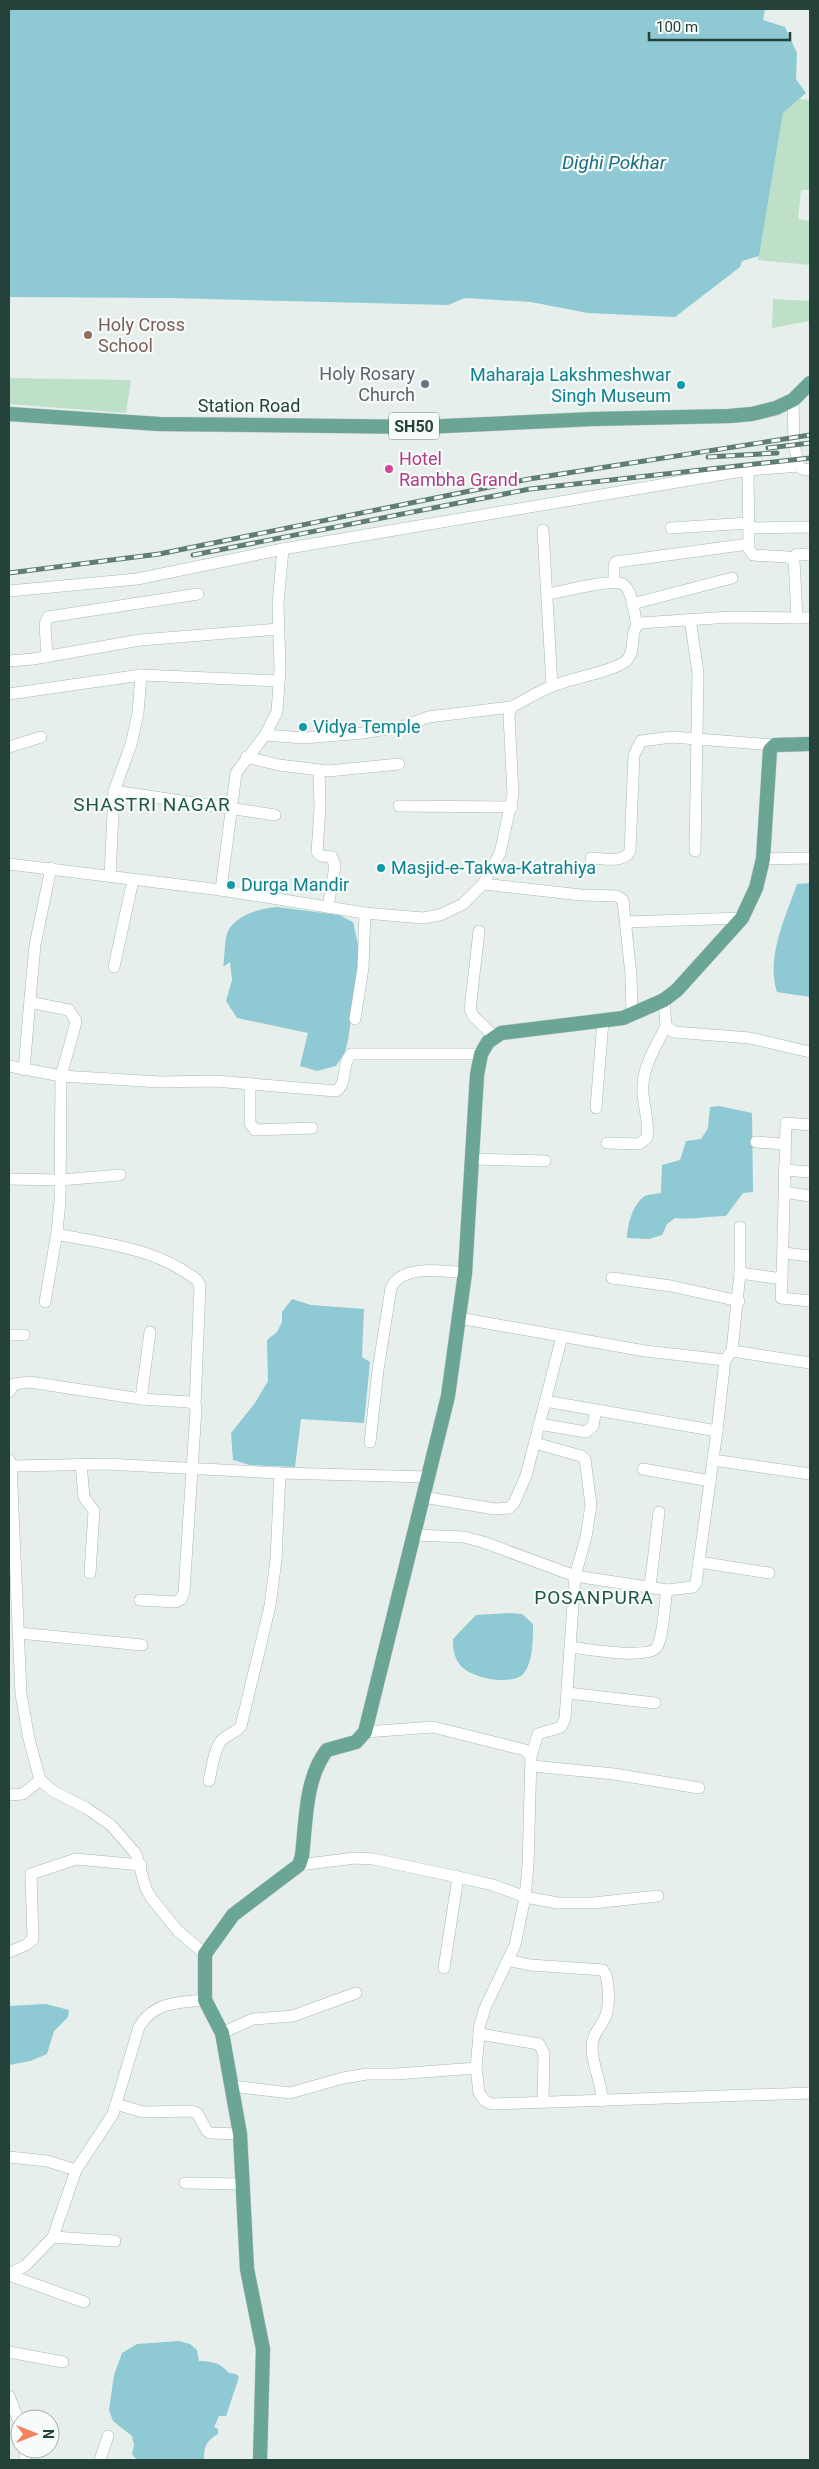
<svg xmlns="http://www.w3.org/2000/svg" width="819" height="2469" font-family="Roboto,sans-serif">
  <rect width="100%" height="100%" fill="#e6efeb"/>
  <g fill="#bfe0c8">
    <path d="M799,99L810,100V190H801L798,219L810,221V265L758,260L783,113Z"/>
    <path d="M773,299L810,301V321L772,328Z"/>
    <path d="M9,378L131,380L126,413L9,404Z"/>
  </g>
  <g fill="#8ec9d4">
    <path d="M9,9H765L763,20L785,27L797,53L796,79L806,93L783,113L759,256L742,261L740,267L675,317L588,313L531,302L465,298L448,305L168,298L9,297Z"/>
    <path d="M810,883V997L777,992C766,956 785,919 797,884Z"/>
    <path d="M277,907L339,915L353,922L359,949V965L348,1040L345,1052L336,1066L317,1071L300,1066L308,1033L237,1018L226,1001L232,980L230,962L223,967C225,957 224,940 228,931C236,915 261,908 277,907Z"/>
    <path d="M719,1106L752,1113L753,1192L743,1193L726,1216C708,1216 693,1220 675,1218L667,1224L662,1235L649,1239L627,1238C627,1226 633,1203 645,1196C649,1194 657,1194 661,1193L662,1165L680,1160L686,1141L701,1139L708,1128L710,1107Z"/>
    <path d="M292,1299L311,1305L364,1309L362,1357L370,1362L364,1423L301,1419L295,1467L250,1465L233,1460L231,1433L255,1403L268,1381L267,1340L277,1332L282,1322V1312Z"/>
    <path d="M510,1613L522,1614L533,1624C533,1638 533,1661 524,1673C513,1687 470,1678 460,1665C454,1657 453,1649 453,1639L476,1615Z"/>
    <path d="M46,2004L69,2010L68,2017L54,2031L47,2054L30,2061L9,2065V2006Z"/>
    <path d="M179,2341L190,2344L197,2350L199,2361C213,2361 220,2363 229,2373L236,2374L239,2377L226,2416H219L214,2427L218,2429V2434C206,2441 204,2447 204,2460H137L132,2454L134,2445L132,2436L113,2421L109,2410L114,2375L122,2353L137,2344Z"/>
  </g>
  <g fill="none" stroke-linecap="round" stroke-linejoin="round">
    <defs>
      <g id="minor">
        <path d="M793,400L794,444L799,466"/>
        <path d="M748,470L749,549L753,555L788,557L794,560L797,618"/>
        <path d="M671,528L749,523"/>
        <path d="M749,528L810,527"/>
        <path d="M543,530L552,686"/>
        <path d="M792,558L797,554L810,555"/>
        <path d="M614,582V565L616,562L749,544"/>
        <path d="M9,591L137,579L283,549L748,470L799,466L802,469L810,470"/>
        <path d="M548,594C562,592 615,577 624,585C633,592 634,614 637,625"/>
        <path d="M632,604L732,578"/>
        <path d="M690,619L698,673L695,851"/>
        <path d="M47,657L45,624L48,617L198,594"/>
        <path d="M9,661L33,659L140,640L279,629"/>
        <path d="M9,694L141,675L279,681"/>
        <path d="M265,735L304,738L363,733L405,726L428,717L511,707"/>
        <path d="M9,747L41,737"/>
        <path d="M246,757L279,765L328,771L399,764"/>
        <path d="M319,771L320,808L317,852L321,856L332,857L335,866L328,907"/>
        <path d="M114,791L275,815"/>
        <path d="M399,806L512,807"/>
        <path d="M591,858C604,858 623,864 630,851L634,755L641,741L672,737L775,745"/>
        <path d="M763,859L810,858"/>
        <path d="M9,864L221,890L365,913L423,918L440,915L463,904L483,884L500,853L513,794L509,716L511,707C525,701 538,691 553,686C571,678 612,672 626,661C637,652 628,631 640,623L731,617L810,618"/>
        <path d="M110,877L114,791L131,745L138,713L141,675"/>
        <path d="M483,884L581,895L617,896L623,900L631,975L632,1015"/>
        <path d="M221,890L236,773L265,735L277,712L280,668L278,603L283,549"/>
        <path d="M626,922L742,918"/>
        <path d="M479,931L470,1010L474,1017L495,1037"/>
        <path d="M114,967L133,880"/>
        <path d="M664,1000L666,1026L674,1032L750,1038L810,1052"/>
        <path d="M355,1019L363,968L365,913"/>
        <path d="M9,1066L61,1076L75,1026L76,1021L69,1010L34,1003L30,999L35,945L51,868"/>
        <path d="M24,1070L30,999"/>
        <path d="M250,1084V1123L255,1130L312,1128"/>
        <path d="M596,1108L603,1021"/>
        <path d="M756,1142L785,1144"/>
        <path d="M607,1143L639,1144L647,1138C650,1119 641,1102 643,1084C644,1064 658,1043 666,1026"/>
        <path d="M472,1159L545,1161"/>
        <path d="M784,1170L810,1172"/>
        <path d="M9,1179L60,1180L120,1175"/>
        <path d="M784,1192L810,1196"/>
        <path d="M740,1227V1273"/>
        <path d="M784,1253L810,1256"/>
        <path d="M612,1278L671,1286L739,1301"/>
        <path d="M782,1279L781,1298L810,1301"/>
        <path d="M45,1302L57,1232"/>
        <path d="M459,1318L645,1351L725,1360"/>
        <path d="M9,1335H24"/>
        <path d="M732,1351L810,1363"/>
        <path d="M9,1392L14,1384L29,1382L141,1399L189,1402L195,1405L196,1409L184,1592L181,1599L176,1602L140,1600"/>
        <path d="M141,1399L150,1332"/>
        <path d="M545,1401L717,1431"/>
        <path d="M195,1405L200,1286L197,1280C157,1249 109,1244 61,1235L57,1232L60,1201L61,1076L160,1082L215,1081L336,1091C348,1083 341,1065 351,1054H481"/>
        <path d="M539,1424L586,1432L593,1426L596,1410"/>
        <path d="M370,1442L378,1370L391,1288C402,1264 443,1271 465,1273"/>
        <path d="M9,1460L11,1464L16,1466L105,1464L280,1473L428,1477"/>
        <path d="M713,1460L810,1474"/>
        <path d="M11,1464L21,1694L29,1739L40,1780L53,1791L86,1808L111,1825L136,1854L146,1889L152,1899L178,1931L205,1954"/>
        <path d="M81,1464L84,1497L94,1511L90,1573"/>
        <path d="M643,1469L710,1481"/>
        <path d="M423,1497L495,1509L509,1508L514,1503L526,1476L562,1336"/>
        <path d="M413,1535L464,1537L483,1542L575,1576L667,1590L693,1587L696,1583L717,1431L725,1360L732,1351L740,1273L782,1279L786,1123L810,1125"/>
        <path d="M699,1562L769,1573"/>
        <path d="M650,1587L659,1512"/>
        <path d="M19,1633L142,1645"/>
        <path d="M571,1647C585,1649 651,1660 657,1647C664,1634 664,1605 667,1590"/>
        <path d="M568,1693L655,1703"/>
        <path d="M365,1732L433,1727L525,1750L531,1756L528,1866L525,1897L515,1945L485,2008L480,2024L476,2068L478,2084L479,2093L485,2101L492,2104L810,2093"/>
        <path d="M531,1756L538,1734L561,1727L565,1719L575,1576L586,1537L591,1505L585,1459L581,1456L535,1443"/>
        <path d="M532,1766L614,1774L699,1788"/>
        <path d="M209,1781C212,1769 213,1752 221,1741C227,1734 236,1733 241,1726L270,1606L276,1560L280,1473"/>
        <path d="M9,1795L23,1794L40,1780"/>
        <path d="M299,1865L355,1858L373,1859L458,1877L493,1885L525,1897L558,1903H593L658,1896"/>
        <path d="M9,1952L26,1945L33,1939L31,1874L76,1859L141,1865"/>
        <path d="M508,1960L530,1965L603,1970L606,1975C609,1987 610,2006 605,2018C600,2028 592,2035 592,2047C592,2066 602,2082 602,2101"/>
        <path d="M444,1968L458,1877"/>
        <path d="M222,2033L253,2019L293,2016L356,1993"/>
        <path d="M479,2034L539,2044L544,2054L543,2102"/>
        <path d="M232,2086L290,2093L343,2078L367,2074H396L476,2068"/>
        <path d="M116,2104L143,2112L192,2111L197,2113L207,2131L210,2133L240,2134"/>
        <path d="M9,2157L47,2161L76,2170"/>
        <path d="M185,2183L243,2184"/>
        <path d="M53,2237L115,2241"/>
        <path d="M9,2274L25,2266L53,2237L76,2170L113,2114L139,2027C153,2002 179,2002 205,2000"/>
        <path d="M9,2275L84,2302"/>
        <path d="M9,2352L63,2362"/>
        <path d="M9,2396L20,2424"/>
        <path d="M25,2449V2460"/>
        <path d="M100,2460L108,2436"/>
      </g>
      <g id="major">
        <path d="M9,414L159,424L423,427L593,419L729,416L752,414L776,408L793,400L810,383"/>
        <path d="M260,2460L263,2349L247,2269L240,2134L222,2033L205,2000V1954L233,1915L299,1865L302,1856C306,1822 305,1778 327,1750L356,1742L365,1732L448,1396L465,1273L477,1075L481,1054L488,1042L501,1033L623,1018L664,1000L677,990L742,918L756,888L763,859L770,750L775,745L810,744"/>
      </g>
    </defs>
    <use href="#minor" stroke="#a8b8b2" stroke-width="12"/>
    <use href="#major" stroke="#c2cac8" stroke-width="15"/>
    <use href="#minor" stroke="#fff" stroke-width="11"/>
    <use href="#major" stroke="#6aa596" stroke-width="14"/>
    <defs>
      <g id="rail">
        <path d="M768,448L810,443"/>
        <path d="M708,457L777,453"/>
        <path d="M193,555L530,489L810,458"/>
        <path d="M9,573L159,554L529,479L810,435"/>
      </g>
    </defs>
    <use href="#rail" stroke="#5f7d75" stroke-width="5"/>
    <use href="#rail" stroke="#f7fbf9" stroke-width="3" stroke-dasharray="9" stroke-linecap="butt"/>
  </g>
  <circle fill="#8d6e63" stroke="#f7fbf9" stroke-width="2" cx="88" cy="335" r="5"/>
  <circle fill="#6b7280" stroke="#f7fbf9" stroke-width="2" cx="425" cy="384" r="5"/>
  <g fill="#0f9aa8" stroke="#f7fbf9" stroke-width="2">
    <circle cx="681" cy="385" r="5"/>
    <circle cx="303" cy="727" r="5"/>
    <circle cx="381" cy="868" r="5"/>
    <circle cx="231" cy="885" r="5"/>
  </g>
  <circle fill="#d1479c" stroke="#f7fbf9" stroke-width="2" cx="389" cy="469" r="5"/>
  <g text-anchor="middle" stroke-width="4.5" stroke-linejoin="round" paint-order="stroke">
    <rect fill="#f7fbf9" stroke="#637a73" stroke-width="1" x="389" y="412.5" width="50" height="27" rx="4"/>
    <g font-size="16" font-weight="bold" fill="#24423a">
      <text x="414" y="432">SH50</text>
    </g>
    <g font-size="18" fill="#785e54" stroke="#f7fbf9" text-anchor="start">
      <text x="98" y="331">Holy Cross<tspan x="98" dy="21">School</tspan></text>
    </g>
    <g font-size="18" fill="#5b616d" stroke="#f7fbf9" text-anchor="end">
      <text x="415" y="380">Holy Rosary<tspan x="415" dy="21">Church</tspan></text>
    </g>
    <g font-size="18" fill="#0d838f" stroke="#f7fbf9" text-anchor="start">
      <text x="671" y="381" text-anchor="end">Maharaja Lakshmeshwar<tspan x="671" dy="21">Singh Museum</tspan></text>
      <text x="313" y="733">Vidya Temple</text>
      <text x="391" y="874">Masjid-e-Takwa-Katrahiya</text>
      <text x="241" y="891">Durga Mandir</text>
    </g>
    <g font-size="18" fill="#24423a" stroke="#f7fbf9">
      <text x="249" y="412">Station Road</text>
    </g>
    <g font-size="18" fill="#b23c85" stroke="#f7fbf9" text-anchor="start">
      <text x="399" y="465">Hotel<tspan x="399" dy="21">Rambha Grand</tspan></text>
    </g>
    <g font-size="19" font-style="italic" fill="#1c6f80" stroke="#f7fbf9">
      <text x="614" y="169">Dighi Pokhar</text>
    </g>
    <g font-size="19" letter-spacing="1" fill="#1f5548" stroke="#f7fbf9">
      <text x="152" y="811">SHASTRI NAGAR</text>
      <text x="594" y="1604">POSANPURA</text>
    </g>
  </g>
  <rect width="819" height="2469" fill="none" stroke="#24423a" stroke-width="20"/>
  <g transform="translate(35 2434) rotate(90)"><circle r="24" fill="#f7fbf9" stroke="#a3b1ad"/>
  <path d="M0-4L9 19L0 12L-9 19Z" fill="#f4845f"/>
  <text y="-8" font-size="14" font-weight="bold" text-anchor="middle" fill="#24423a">N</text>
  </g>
  <path d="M649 32v8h141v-8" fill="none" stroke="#24423a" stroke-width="2.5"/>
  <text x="656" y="32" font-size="15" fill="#24423a" stroke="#f7fbf9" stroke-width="4" paint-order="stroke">100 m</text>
</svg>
